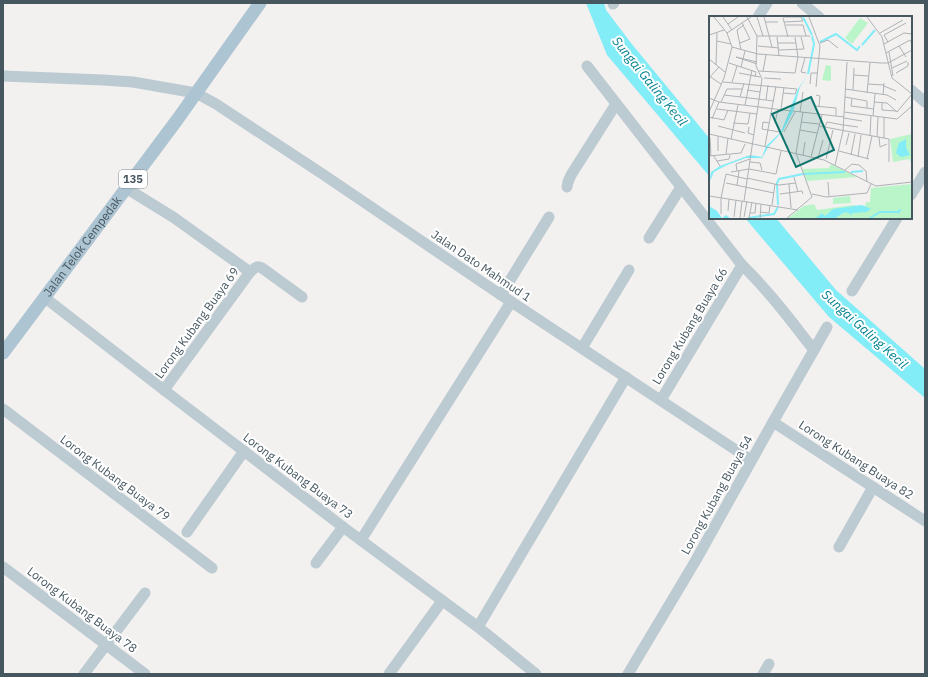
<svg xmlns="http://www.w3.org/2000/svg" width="928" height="677" font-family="'IBM Plex Sans',sans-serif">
  <rect width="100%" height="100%" fill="#f3f0f0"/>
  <g fill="#82ecf7">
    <path d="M586,3H604L606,10L631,43L710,139V177L607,55Z"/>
    <path d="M745,218H776L836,290L925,369V398L829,317Z"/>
  </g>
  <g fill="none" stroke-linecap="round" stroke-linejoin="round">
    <g stroke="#bccad1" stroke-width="11">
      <path d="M802,3L819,17"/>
      <path d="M613,4L614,3"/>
      <path d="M758,17L767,3"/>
      <path d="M587,66L742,265C769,291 791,321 814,350"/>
      <path d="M3,76L103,80L133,82L196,93L216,104L324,175L501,295L751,460"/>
      <path d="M911,90L925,102"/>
      <path d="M567,187L568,182L571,175L616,104"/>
      <path d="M126,188L173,217L250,272"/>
      <path d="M911,195L925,172"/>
      <path d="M649,238L681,187"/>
      <path d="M852,291L897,218"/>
      <path d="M501,295L549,217"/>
      <path d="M44,297L164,390L343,527L478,627L536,674"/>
      <path d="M582,348L629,270"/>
      <path d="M164,390L250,272C255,268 256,265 262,268L302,297"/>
      <path d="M661,400L742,265"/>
      <path d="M3,409L212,568"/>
      <path d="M773,422L925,521"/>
      <path d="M187,532L244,451"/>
      <path d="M361,540L511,302"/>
      <path d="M839,547L873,487"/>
      <path d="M316,563L343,527"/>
      <path d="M3,567L145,674"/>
      <path d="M478,627L626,377"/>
      <path d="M84,674L145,593"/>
      <path d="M389,674L442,601"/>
      <path d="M628,674L696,560L773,422L827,327"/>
      <path d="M763,674L769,664"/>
    </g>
    <path stroke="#adc4d2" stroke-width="13" id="s1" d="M3,353L177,120L260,3"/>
  </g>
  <g text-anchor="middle" stroke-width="4" stroke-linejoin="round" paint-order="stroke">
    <rect fill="#fff" stroke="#7e8990" stroke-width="1" x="119" y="170" width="28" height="18" rx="3"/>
    <g font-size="11" font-weight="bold" fill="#465760">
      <text x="133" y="183">135</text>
    </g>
    <g font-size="12" fill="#465760" stroke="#fff">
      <text dy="4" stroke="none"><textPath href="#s1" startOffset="133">Jalan Telok Cempedak</textPath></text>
      <text transform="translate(481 266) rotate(34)" y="4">Jalan Dato Mahmud 1</text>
      <text transform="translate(197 323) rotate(-54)" y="4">Lorong Kubang Buaya 69</text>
      <text transform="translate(690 326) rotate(-59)" y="4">Lorong Kubang Buaya 66</text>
      <text transform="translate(856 460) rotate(33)" y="4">Lorong Kubang Buaya 82</text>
      <text transform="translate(298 476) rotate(37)" y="4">Lorong Kubang Buaya 73</text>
      <text transform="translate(115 478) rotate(37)" y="4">Lorong Kubang Buaya 79</text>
      <text transform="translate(717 495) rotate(-61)" y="4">Lorong Kubang Buaya 54</text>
      <text transform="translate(82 610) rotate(37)" y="4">Lorong Kubang Buaya 78</text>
    </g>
    <g font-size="13" font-style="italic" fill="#04828f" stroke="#fff">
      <text transform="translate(650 81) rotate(51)" y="5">Sungai Galing Kecil</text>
      <text transform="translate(865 329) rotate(42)" y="5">Sungai Galing Kecil</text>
    </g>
  </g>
  <g transform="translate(709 16)">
    <rect width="203" height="203" fill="#f3f0f0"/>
    <path d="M151,2L159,7L143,28L136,22ZM117,49L122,50V65L113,64ZM203,118V148L200,143L184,146L181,123ZM122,148L148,161L98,165L93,153L120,152ZM203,168V202H143L142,198V202H79L95,190L105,188L108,194L144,189L156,191L157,186H161L162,172ZM141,180L142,187L124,188V182Z" fill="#baf5ca"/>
    <path d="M99,58L91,71L84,96L74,115L60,130L53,142H37L18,149L5,156L0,167L2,156L11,150L41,139L53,141L57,130L72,116L89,73ZM197,123V132L201,139L192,141L187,137L190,127ZM153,189L162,193L157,196L143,197V202L142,198L136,196L126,202H107L113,197L116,200L124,193ZM0,190L8,195L13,202L17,199L21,202H0Z" fill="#82ecf7"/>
    <path fill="none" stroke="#82ecf7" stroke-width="2" d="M94,1L103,19M111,26L127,18L148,34L151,30M153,29L166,14M99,58L105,28L103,20M142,156L154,155M95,158L136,156M69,189L68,167L70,163L94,158M39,202L65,198L69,191M161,202L171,196H190L191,193"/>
    <path fill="none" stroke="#aeb3b6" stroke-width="1" d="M14,1L23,14M48,1L54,20M55,1L63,31M74,1H92L94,5L75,6M100,1L111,30L107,71M158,1L173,21L183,62L203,78M74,2L79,21M56,6H69M19,8L29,1M77,9H94L97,20M18,17L42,1M171,17L194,4M0,19L15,14M48,20H101M68,21L70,40M8,25L22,28M179,26L175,19L197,7M31,27L41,23L33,7M69,27H87M111,27L119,24L129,32M175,28L195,17L203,18M49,30L70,32M190,30L197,41M23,31L49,38L172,47H179L203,34M32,34L28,14L35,9M70,34L95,33L92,21M180,36L184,60M177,37L201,24L203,28M96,42L92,56L97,57M0,43L16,56M20,47L47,56L46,61M48,48L27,41L48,46M7,49L8,17M32,51L36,35M183,52L198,45M49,55L86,57L89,41L86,21M54,55L57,39M30,57L51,61M187,57L199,50V46M145,59L159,60M0,60L12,68M1,61L10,51M55,62L72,63M14,66L88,73L86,78L74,77M23,66L28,50M101,68L102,57H108M159,68L175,69M175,70L187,75M136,73L178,79L187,84M38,74L51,76M144,74L145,52M158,77L161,47M15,79L65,85M107,79L111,80L110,91M174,79L175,67M31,81L35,67M136,81L158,85V92M0,82L10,86L82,95M143,83L142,90L165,93M57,84L59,69M12,86L18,73H33M165,86L178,87L188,96M173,87V94L187,95M36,89L43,54M105,90L127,92V100M8,93L48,98M72,93L75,71M84,95L135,101M0,96L15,62L23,31L18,17L5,1M91,96L94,76M135,96L188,103L203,90M188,96L203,78M164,100L166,78M0,101L15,104L19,94M135,102L153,105M3,103L10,86M92,106L110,108M24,107L39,108L41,97M60,107L54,106L53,113L71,116M66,107L69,93M135,109L149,111M9,110L36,117M110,110L180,123V146M40,111L39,117L45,119M116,111L118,106L134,109M91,114L108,117M75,116L86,96M0,118L115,144L167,170L203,166M161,120L162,100M168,121L169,101M170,121L171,131L178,128M1,122L2,140M175,122V101M22,123L29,89M137,129L140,117M56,130L67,70M9,135V120M130,135L160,143M17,138L19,122M4,139L11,150M94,139L96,126M142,139L146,118M0,140L32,137L36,128M102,141L113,99M149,141L152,119M109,142L114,124M117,143L124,114M158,143L163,120M8,145L20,143L21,139M41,146L51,147L53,154M126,149L134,115L138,46M40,153L67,158L72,135M136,154L143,148L150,149L157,155L158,166M28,155L27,148L41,143M22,156L40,153M85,161L89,176M38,162L70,169L87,167M119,166L120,180M17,167L65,177M80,168L82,192M28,169L30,155M71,178L93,175L94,178M103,178L117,181L158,177L162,168M0,180L89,194M12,182L17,158L38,163M12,182V198M35,185L53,63L47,50L48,20L38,1M63,189L66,168M19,195L20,183M51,196L60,197L61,189M41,197H46L47,187M25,201L27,184M35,201L38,185M31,202L33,185M40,202L43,186M51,202L52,188M78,202L103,181L87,137L94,96"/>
    <path fill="#0f766e" fill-opacity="0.15" stroke="#0f766e" stroke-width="2" d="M102,81L125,134L87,151L63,98Z"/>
    <rect width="203" height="203" fill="none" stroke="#465760" stroke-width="2"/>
  </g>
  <rect width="928" height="677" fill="none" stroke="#465760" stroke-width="8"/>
</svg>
